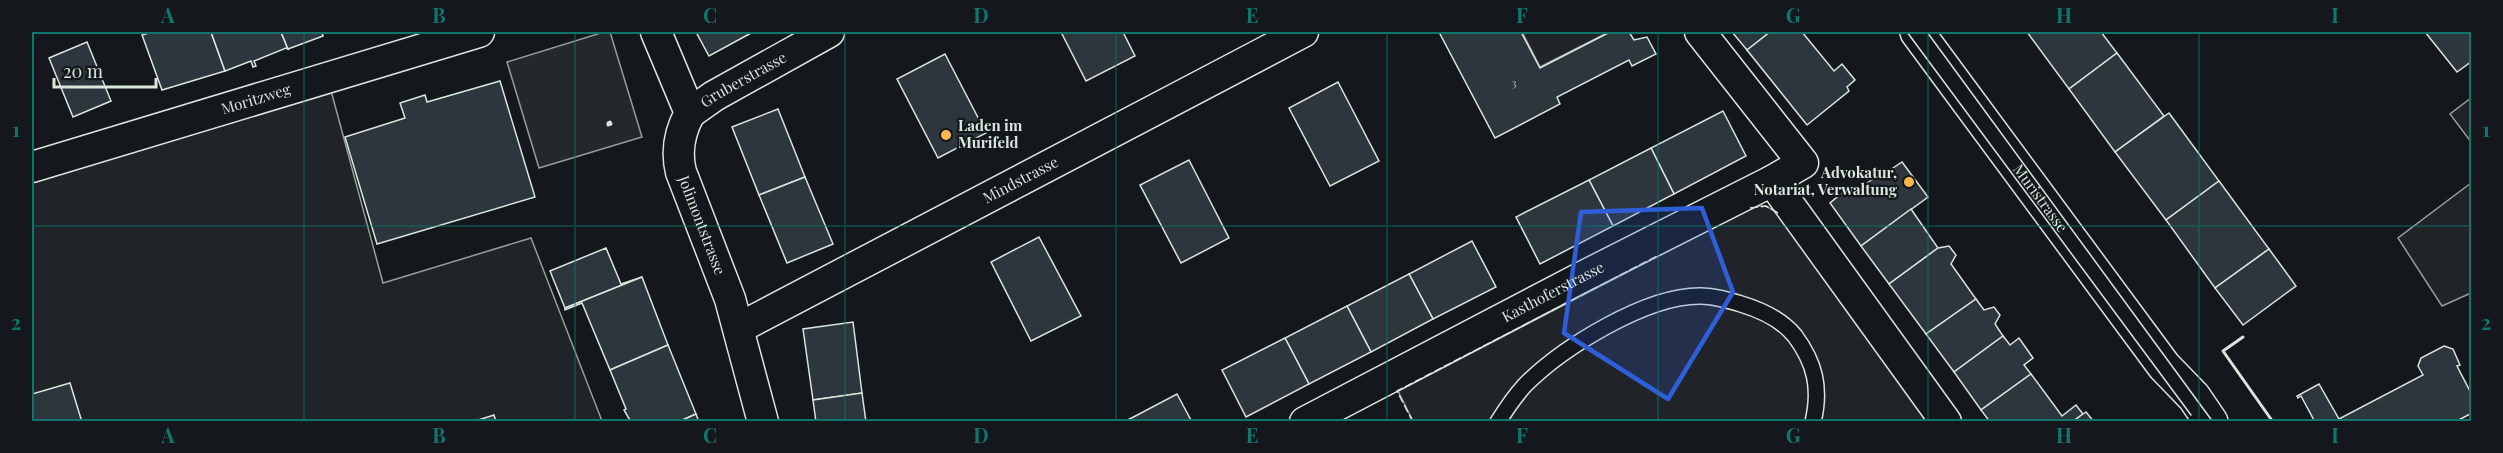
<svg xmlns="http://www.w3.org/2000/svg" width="2503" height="453" font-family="'Playfair Display',serif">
  <rect width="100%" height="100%" fill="#14181c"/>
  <g fill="#202428" stroke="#939e99" stroke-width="1.5">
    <path d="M1522,32H1609L1540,67Z"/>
    <path d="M330,87L383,283L531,238L602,421L32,422V177Z"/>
    <path d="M2471,98V142L2450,114Z"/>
    <path d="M2471,183V293L2442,306L2398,238Z"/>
    <path d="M1755,206H1765L1776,211L1931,421H1413L1398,391Z"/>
  </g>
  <path fill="#24282b" stroke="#939e99" stroke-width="1.5" d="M604,32H610L642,137L539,168L507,62Z"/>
  <g fill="#2c363c" stroke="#d8e6dc" stroke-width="1.5">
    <path d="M152,32H211L225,71L162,90L142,35Z"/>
    <path d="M211,32H281L288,49L286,48L254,61L256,66L253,67L251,61L225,71Z"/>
    <path d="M281,32H322L323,36L288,49Z"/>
    <path d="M696,32H753L709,56Z"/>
    <path d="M1061,32H1123L1135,56L1086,81Z"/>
    <path d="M1439,32H1521L1540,68L1610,32H1629L1634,40L1647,37L1656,54L1632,66L1629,60L1557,97L1560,104L1495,138Z"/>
    <path d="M1732,32H1770L1747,50Z"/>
    <path d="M1770,32H1802L1834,71L1842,64L1855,80L1847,87L1849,91L1807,125L1747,50Z"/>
    <path d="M2027,32H2101L2117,53L2069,89Z"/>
    <path d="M2425,32H2472V61L2457,72Z"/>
    <path d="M87,42L111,101L73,117L49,58Z"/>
    <path d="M2117,53L2164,116L2115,152L2069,89Z"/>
    <path d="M945,54L986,133L938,158L897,79Z"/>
    <path d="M500,81L535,197L377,244L345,137L405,118L400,103L425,95L427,102Z"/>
    <path d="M1338,82L1379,161L1330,186L1289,108Z"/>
    <path d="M778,109L805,177L759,195L732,127Z"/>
    <path d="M1723,111L1746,156L1674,194L1651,148Z"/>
    <path d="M2169,113L2219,181L2166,220L2115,152Z"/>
    <path d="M1651,148L1674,194L1613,226L1589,180Z"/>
    <path d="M1189,160L1229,238L1181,263L1140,185Z"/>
    <path d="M1902,162L1928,197L1861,246L1830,203L1847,189L1854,186L1857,190L1883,172L1884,174Z"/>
    <path d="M805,177L833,244L787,263L759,195Z"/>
    <path d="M1589,180L1613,226L1540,264L1516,217Z"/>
    <path d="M2219,181L2269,249L2215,288L2166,220Z"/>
    <path d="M1911,209L1938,248L1889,284L1861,246Z"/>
    <path d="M1039,237L1081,316L1031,341L991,262Z"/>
    <path d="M1472,241L1496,287L1433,319L1409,274Z"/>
    <path d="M1949,246L1956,255L1951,264L1976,299L1926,334L1889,284L1938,248Z"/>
    <path d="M606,248L621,284L642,277L565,308L550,271Z"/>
    <path d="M2269,249L2296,286L2243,325L2215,288Z"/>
    <path d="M1409,274L1433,319L1371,352L1347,306Z"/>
    <path d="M642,277L668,345L610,370L582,303L565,310V308Z"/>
    <path d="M1976,299L1984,310L1994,307L2000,315L1995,324L2003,336L1954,372L1926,334Z"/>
    <path d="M1347,306L1371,352L1309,384L1285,338Z"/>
    <path d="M853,322L862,393L813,400L803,329Z"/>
    <path d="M2003,336L2010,345L2019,338L2033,358L2024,365L2031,374L1981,410L1954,372Z"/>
    <path d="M1285,338L1309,384L1246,417L1222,370Z"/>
    <path d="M668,345L696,414L678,422H631L624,410L626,409L610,370Z"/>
    <path d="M2444,346L2453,349L2460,365L2457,366L2472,395V413L2455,422H2315L2301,396L2298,398L2297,396L2319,384L2339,419L2423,375L2418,366L2421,358Z"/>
    <path d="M2031,374L2062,416L2076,405L2083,414L2072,422H1990L1981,410Z"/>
    <path d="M70,383L82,422H32V394Z"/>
    <path d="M862,393L866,422H816L813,400Z"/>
    <path d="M1177,394L1192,422H1124Z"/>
    <path d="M2086,412L2094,422H2072L2083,414Z"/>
    <path d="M696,414L699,422H678Z"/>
    <path d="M494,415L496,422H472Z"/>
  </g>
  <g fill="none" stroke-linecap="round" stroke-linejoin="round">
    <defs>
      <path id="lane" d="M1498,422C1506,409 1515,396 1525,385C1563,347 1647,295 1701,296C1715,296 1728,300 1741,304C1761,310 1782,320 1795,336C1815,363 1821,388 1813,422"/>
      <g id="street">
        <path id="s1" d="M656,32L690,113C680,131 676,152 681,172L730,299L763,422"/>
        <path id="s2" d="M690,113L714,96L829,32"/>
        <path id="s3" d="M32,167L479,32"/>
        <path d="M1772,181L1946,422"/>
        <path id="s4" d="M739,328L1303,32"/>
        <path id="s5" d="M1305,422L1582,277L1772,181L1803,163L1700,32"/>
      </g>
      <g id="primary">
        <path id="s6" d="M1917,32L2164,366L2194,397L2211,422"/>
      </g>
    </defs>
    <use href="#lane" stroke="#d8e6dc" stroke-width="18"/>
    <use href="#street" stroke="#d8e6dc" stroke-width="33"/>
    <use href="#primary" stroke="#d8e6dc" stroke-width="36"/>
    <use href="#lane" stroke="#14181c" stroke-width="15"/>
    <use href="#street" stroke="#14181c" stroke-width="30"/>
    <use href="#primary" stroke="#14181c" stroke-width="33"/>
    <g stroke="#d8e6dc" stroke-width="1.5">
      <path d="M1907,32L2191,415"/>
      <path d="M1927,32L2213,422"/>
    </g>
    <g stroke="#d8e6dc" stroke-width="1.5" stroke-dasharray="8 3" stroke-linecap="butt">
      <path d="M1750,208L1766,206L1778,213"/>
      <path d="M1413,422L1397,391L1657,256"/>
    </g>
    <g stroke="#d8e6dc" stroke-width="3">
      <path d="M610,122L611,124L608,125V123Z"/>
      <path d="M2243,337L2223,351L2273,422"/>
    </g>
  </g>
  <path fill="#305dd8" fill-opacity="0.2" stroke="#305dd8" stroke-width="4.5" stroke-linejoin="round" d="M1702,208L1733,292L1668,399L1564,333L1581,212Z"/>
  <path fill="none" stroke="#0f766e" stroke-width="1.5" stroke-opacity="0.55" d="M304,32V422M575,32V422M845,32V422M1116,32V422M1387,32V422M1658,32V422M1928,32V422M2199,32V422M32,226H2472"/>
  <g fill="#ffb74d" stroke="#14181c" stroke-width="2">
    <circle cx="946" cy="135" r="6"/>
    <circle cx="1909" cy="182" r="6"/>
  </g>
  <g text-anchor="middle" stroke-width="4.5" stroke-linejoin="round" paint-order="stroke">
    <g font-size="12" fill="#adbab4">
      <text x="1514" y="87">3</text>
    </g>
    <g font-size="15" fill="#d8e6dc" stroke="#14181c">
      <text dy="5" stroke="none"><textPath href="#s2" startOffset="63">Gruberstrasse</textPath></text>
      <text dy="5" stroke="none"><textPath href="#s3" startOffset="234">Moritzweg</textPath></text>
      <text dy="5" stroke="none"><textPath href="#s4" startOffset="318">Mindstrasse</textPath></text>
      <text dy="5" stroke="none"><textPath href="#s6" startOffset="207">Muristrasse</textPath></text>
      <text dy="5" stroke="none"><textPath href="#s1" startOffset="206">Jolimontstrasse</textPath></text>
      <text dy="5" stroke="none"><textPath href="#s5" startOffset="280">Kasthoferstrasse</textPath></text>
    </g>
    <g font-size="15" font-weight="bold" fill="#d8e6dc" stroke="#14181c" text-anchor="start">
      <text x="958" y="131">Laden im<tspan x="958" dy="17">Murifeld</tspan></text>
      <text x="1897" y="178" text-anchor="end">Advokatur,<tspan x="1897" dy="17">Notariat, Verwaltung</tspan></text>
    </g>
  </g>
  <rect width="2503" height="453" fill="none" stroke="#14181c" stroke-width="66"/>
  <path d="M54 78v9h102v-9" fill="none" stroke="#d8e6dc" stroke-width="3"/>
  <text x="63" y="78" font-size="18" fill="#d8e6dc" stroke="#14181c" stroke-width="4.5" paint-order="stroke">20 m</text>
  <rect x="33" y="33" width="2437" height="387" fill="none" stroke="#0f766e" stroke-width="2"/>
  <g font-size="20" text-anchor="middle" font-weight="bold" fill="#0f766e">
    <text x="168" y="23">A</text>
    <text x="439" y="23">B</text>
    <text x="710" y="23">C</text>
    <text x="981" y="23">D</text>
    <text x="1252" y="23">E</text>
    <text x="1522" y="23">F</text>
    <text x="1793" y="23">G</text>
    <text x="2064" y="23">H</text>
    <text x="2335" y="23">I</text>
    <text x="16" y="137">1</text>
    <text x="2486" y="137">1</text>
    <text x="16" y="330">2</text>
    <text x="2486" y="330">2</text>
    <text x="168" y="443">A</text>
    <text x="439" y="443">B</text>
    <text x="710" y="443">C</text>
    <text x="981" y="443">D</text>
    <text x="1252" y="443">E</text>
    <text x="1522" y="443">F</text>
    <text x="1793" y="443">G</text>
    <text x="2064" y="443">H</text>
    <text x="2335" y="443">I</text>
  </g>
</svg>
